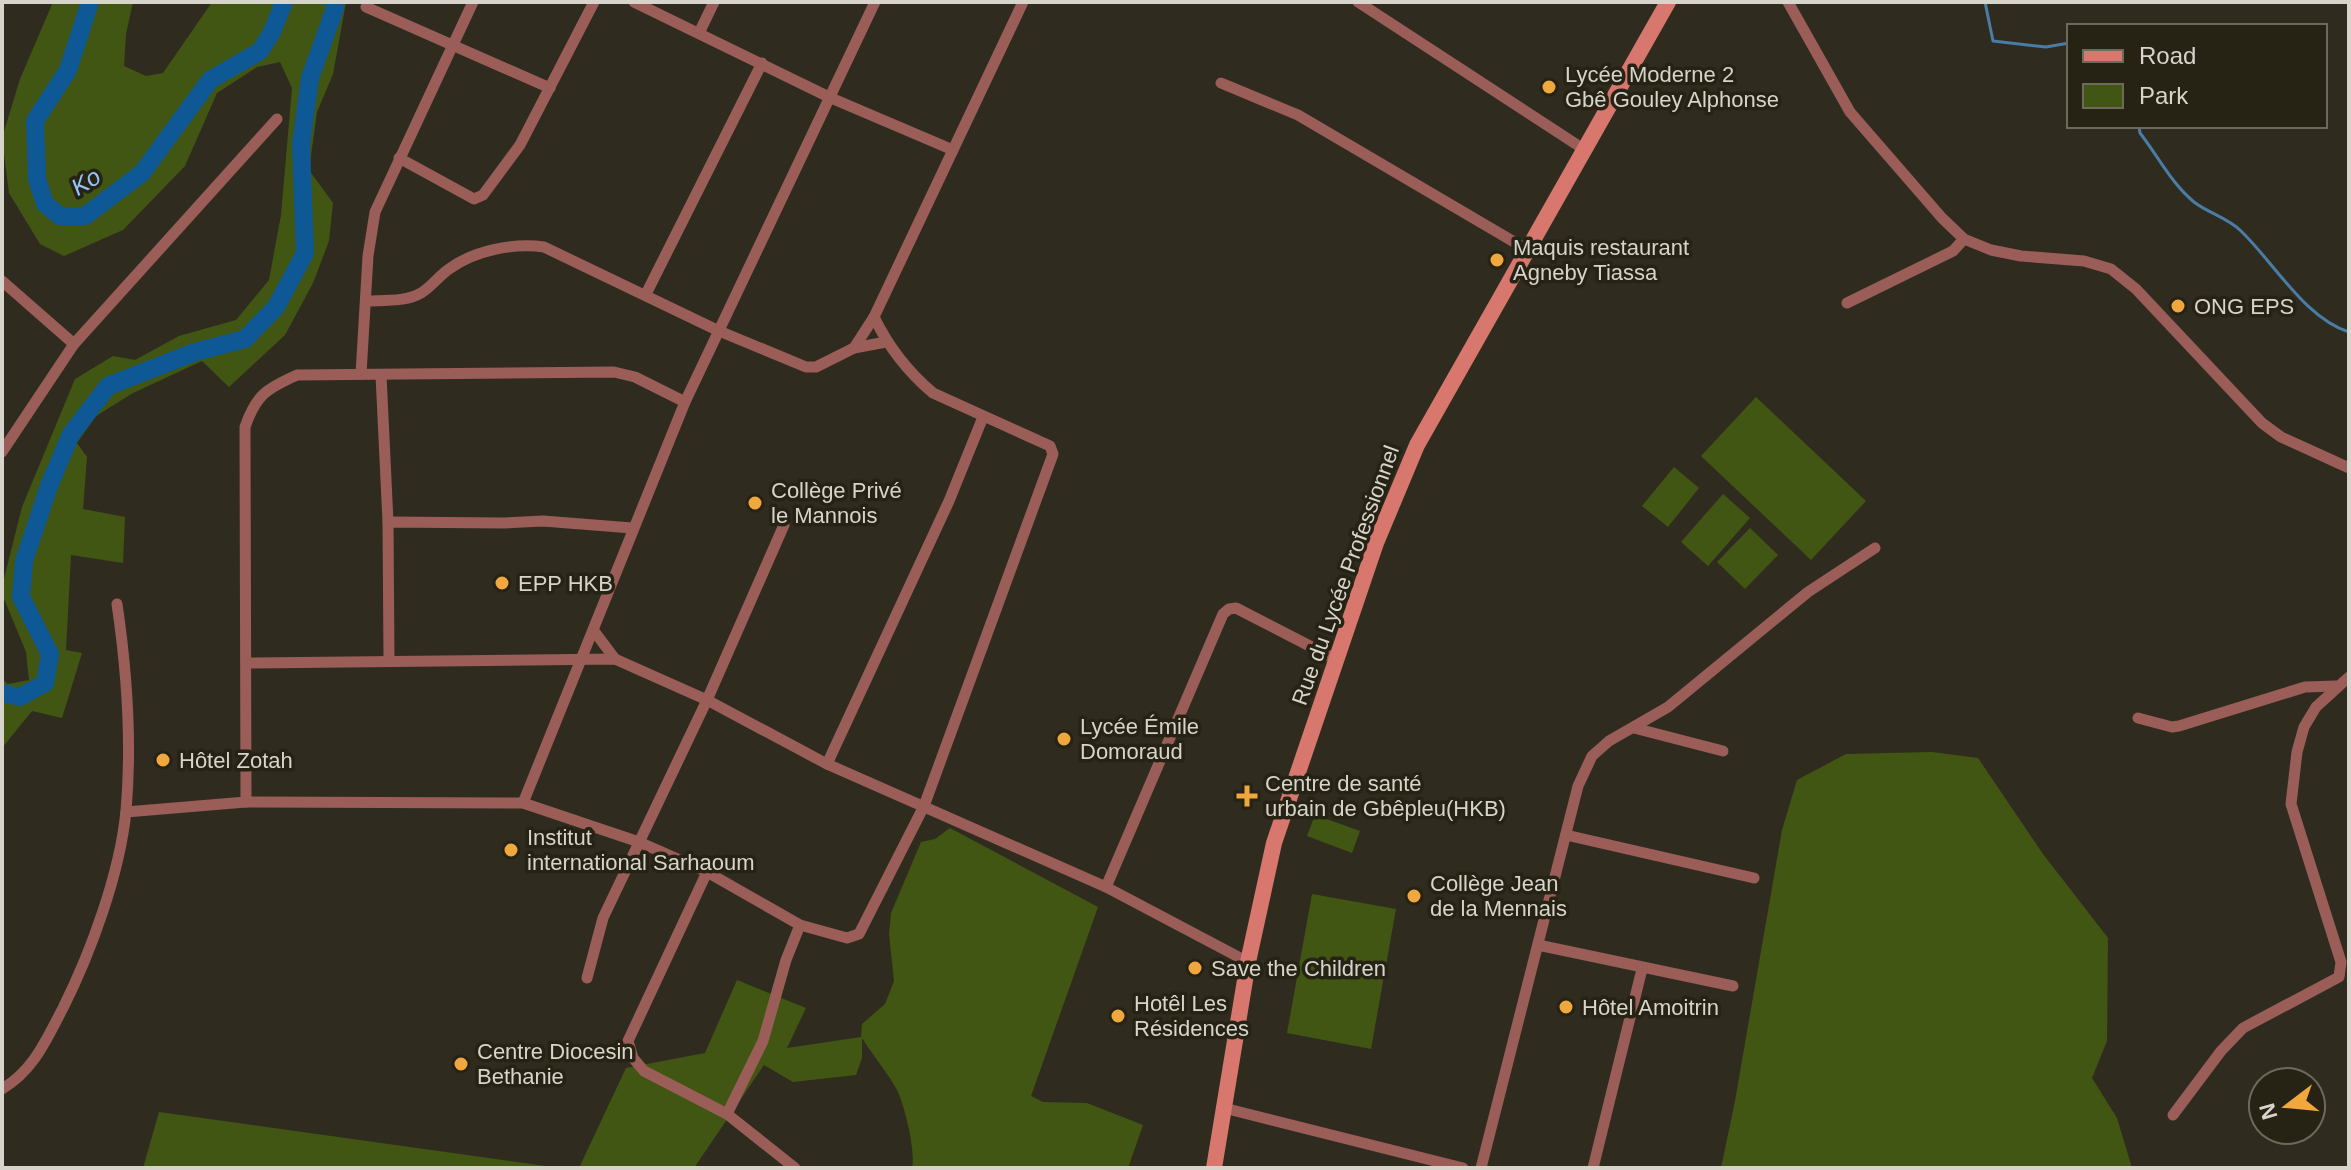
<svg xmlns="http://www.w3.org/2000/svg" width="2351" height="1170" font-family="Helvetica,sans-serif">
  <rect width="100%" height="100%" fill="#2f2c1f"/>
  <g fill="#415613">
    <path d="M53,2H133L126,34L124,66L146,76L163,73L212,2H346L333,74L317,112L309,170L333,203L329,241L313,283L285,335L229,387L202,361L133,393L96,416L77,443L87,457L83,509L125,517L123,563L71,555L66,650L82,653L62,718L32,711L2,748V679L8,684L29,680L26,652L2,594V587L22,507L75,379L113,356L135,360L179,336L236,320L269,280L281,215L292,88L280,62L257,67L217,93L185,166L123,230L64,256L40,244L9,193L2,138L20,79Z"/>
    <path d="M1756,397L1866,501L1811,560L1701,456Z"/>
    <path d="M1674,467L1699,488L1668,527L1642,506Z"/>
    <path d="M1723,494L1750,518L1708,566L1681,542Z"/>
    <path d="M1750,528L1778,555L1745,589L1717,562Z"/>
    <path d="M1932,752L1978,758L2043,854L2108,938L2107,1041L2092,1078L2117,1118L2132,1168H1721L1735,1101L1782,830L1797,780L1846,754Z"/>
    <path d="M1315,815L1360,831L1352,853L1307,836Z"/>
    <path d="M950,828L1098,907L1031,1096L1043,1102L1087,1103L1143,1125L1128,1168H912C916,1152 905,1108 898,1092C889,1074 873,1056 862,1038V1058L856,1075L793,1082L764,1065L694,1168H579L626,1068L705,1053L737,980L806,1008L787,1048L861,1037L862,1024L885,1004L894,981L889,934L891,913L921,842L935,839Z"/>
    <path d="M1312,894L1396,909L1371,1049L1287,1033Z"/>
    <path d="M159,1112L560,1168H143Z"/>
  </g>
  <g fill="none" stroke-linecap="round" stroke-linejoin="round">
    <g stroke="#497da5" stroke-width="3">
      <path d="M1985,2L1993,41L2046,47L2069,43"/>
      <path d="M2139,126L2140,133C2158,156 2171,183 2194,202C2208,213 2228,218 2241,231C2275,264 2305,318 2349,332"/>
    </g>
    <g stroke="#0d5895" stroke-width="18">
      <path d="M90,2L68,70L35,121L37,179L45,204L60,216H85L142,173L210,80L260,51L272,32L284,2"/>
      <path d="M2,693L20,697L45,683L50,654L21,597L24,561L49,486L71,434L108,386L195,352L245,339L276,307L305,253L301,144L310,78L335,8L333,2"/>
    </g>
    <g stroke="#9a5d57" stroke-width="11">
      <path d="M634,2L831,98L953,150"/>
      <path d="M1358,2L1585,150"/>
      <path d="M1788,2L1850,112L1942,218L1964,239L1991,250L2021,256L2084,261L2111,269L2136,289L2262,423L2281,437L2349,468"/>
      <path d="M366,7L550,88"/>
      <path d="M699,33L714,2"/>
      <path d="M1221,83L1298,115L1521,246L1530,248"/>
      <path d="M399,158L474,199L483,195L520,145L594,2"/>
      <path d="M2,281L74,344"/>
      <path d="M646,294L762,63"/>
      <path d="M366,301C383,300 406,302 421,293C431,287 439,276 449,269C475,250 513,243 544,247L719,331L806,367H816L854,348L874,317L1023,2"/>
      <path d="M1847,303L1953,251L1964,239"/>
      <path d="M854,348L886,342"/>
      <path d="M361,374L368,256L375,212L473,2"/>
      <path d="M381,375L388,522"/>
      <path d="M2,452L74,344L277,119"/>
      <path d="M594,631L615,659"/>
      <path d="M389,660L388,522L504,523L543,521L632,528"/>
      <path d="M246,663L615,659L707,700L827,764L1106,887L1248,962"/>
      <path d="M2138,718L2172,727L2179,726L2305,687L2336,686"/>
      <path d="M1634,728L1723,751"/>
      <path d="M827,764L949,501L983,417"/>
      <path d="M246,802L245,427C256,395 266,389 297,375L614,372L635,377L685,402"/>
      <path d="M523,803L685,402L875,2"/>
      <path d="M126,812L246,802L523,803L639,842L707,872L800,925L847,938L859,934L924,806L1053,454L1050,446L933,393C908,372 888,346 874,317"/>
      <path d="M1566,835L1754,878"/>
      <path d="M707,872L628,1041L633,1058L644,1071L727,1114"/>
      <path d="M1106,887L1223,614L1229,609L1236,608L1335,659"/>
      <path d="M1538,945L1733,986"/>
      <path d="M587,978L603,918L707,700L784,525"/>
      <path d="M2,1089C34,1070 46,1040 63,1008C91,952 120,873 126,811C132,742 127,672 117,604"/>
      <path d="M1224,1108L1463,1168"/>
      <path d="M2173,1115L2221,1051L2243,1028L2339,977L2341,962L2291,804L2297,752L2304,727L2316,707L2349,677"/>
      <path d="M795,1168L727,1114L763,1041L786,960L800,925"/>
      <path d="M1481,1168L1578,786L1592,756L1609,741L1668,707L1808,592L1875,548"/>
      <path d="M1593,1168L1642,969"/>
    </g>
    <path stroke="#d7776e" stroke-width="16" d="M1214,1168L1248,962L1274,843L1376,543L1417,445L1668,2"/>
  </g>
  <g fill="#efa73e" stroke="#262315" stroke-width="3">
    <circle cx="1549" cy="87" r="8"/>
    <circle cx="1497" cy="260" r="8"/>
    <circle cx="2178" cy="306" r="8"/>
    <circle cx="755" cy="503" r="8"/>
    <circle cx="502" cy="583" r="8"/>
    <circle cx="1064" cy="739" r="8"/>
    <circle cx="163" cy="760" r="8"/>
    <path d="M1243 784h8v8h8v8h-8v8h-8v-8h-8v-8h8z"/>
    <circle cx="511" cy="850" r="8"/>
    <circle cx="1414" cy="896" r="8"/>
    <circle cx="1195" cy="968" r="8"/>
    <circle cx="1566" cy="1007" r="8"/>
    <circle cx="1118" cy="1016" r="8"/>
    <circle cx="461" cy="1064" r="8"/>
  </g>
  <g text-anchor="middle" stroke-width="7" stroke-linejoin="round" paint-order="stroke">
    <g font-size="22" fill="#d6d4cb" stroke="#262315" text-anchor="start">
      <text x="1565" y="82">Lycée Moderne 2<tspan x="1565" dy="25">Gbê Gouley Alphonse</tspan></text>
      <text x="1513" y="255">Maquis restaurant<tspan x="1513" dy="25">Agneby Tiassa</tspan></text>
      <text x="2194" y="314">ONG EPS</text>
      <text x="771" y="498">Collège Privé<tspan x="771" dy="25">le Mannois</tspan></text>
      <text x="518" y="591">EPP HKB</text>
      <text x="1080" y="734">Lycée Émile<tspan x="1080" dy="25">Domoraud</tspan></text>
      <text x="179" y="768">Hôtel Zotah</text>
      <text x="1265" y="791">Centre de santé<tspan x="1265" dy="25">urbain de Gbêpleu(HKB)</tspan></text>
      <text x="527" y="845">Institut<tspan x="527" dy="25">international Sarhaoum</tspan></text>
      <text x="1430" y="891">Collège Jean<tspan x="1430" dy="25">de la Mennais</tspan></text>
      <text x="1211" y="976">Save the Children</text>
      <text x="1134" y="1011">Hotêl Les<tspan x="1134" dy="25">Résidences</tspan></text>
      <text x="1582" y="1015">Hôtel Amoitrin</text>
      <text x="477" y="1059">Centre Diocesin<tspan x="477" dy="25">Bethanie</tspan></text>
    </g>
    <g font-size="22" fill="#d6d4cb" stroke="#262315">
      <text transform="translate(1345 575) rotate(-70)" y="8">Rue du Lycée Professionnel</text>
    </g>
    <g font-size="24" font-style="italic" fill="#93c5f9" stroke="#262315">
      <text transform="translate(86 182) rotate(-32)" y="8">Ko</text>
    </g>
  </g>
  <rect width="2351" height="1170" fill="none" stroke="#d6d4cb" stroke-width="8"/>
  <rect x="2067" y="24" width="260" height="104" fill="#262315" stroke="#6c6a5e" stroke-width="2"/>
  <rect x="2083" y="50" width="40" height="12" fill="#d7776e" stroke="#6c6a5e" stroke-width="2"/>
  <text x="2139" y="64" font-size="24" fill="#d6d4cb">Road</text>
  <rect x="2083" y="84" width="40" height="24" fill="#415613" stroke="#6c6a5e" stroke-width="2"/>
  <text x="2139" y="104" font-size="24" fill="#d6d4cb">Park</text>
  <g transform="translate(2287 1106) rotate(254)"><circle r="38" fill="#262315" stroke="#6c6a5e" stroke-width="2"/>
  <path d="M0-6L14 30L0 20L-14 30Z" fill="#efa73e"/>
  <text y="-12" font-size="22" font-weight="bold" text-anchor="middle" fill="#d6d4cb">N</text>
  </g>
</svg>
